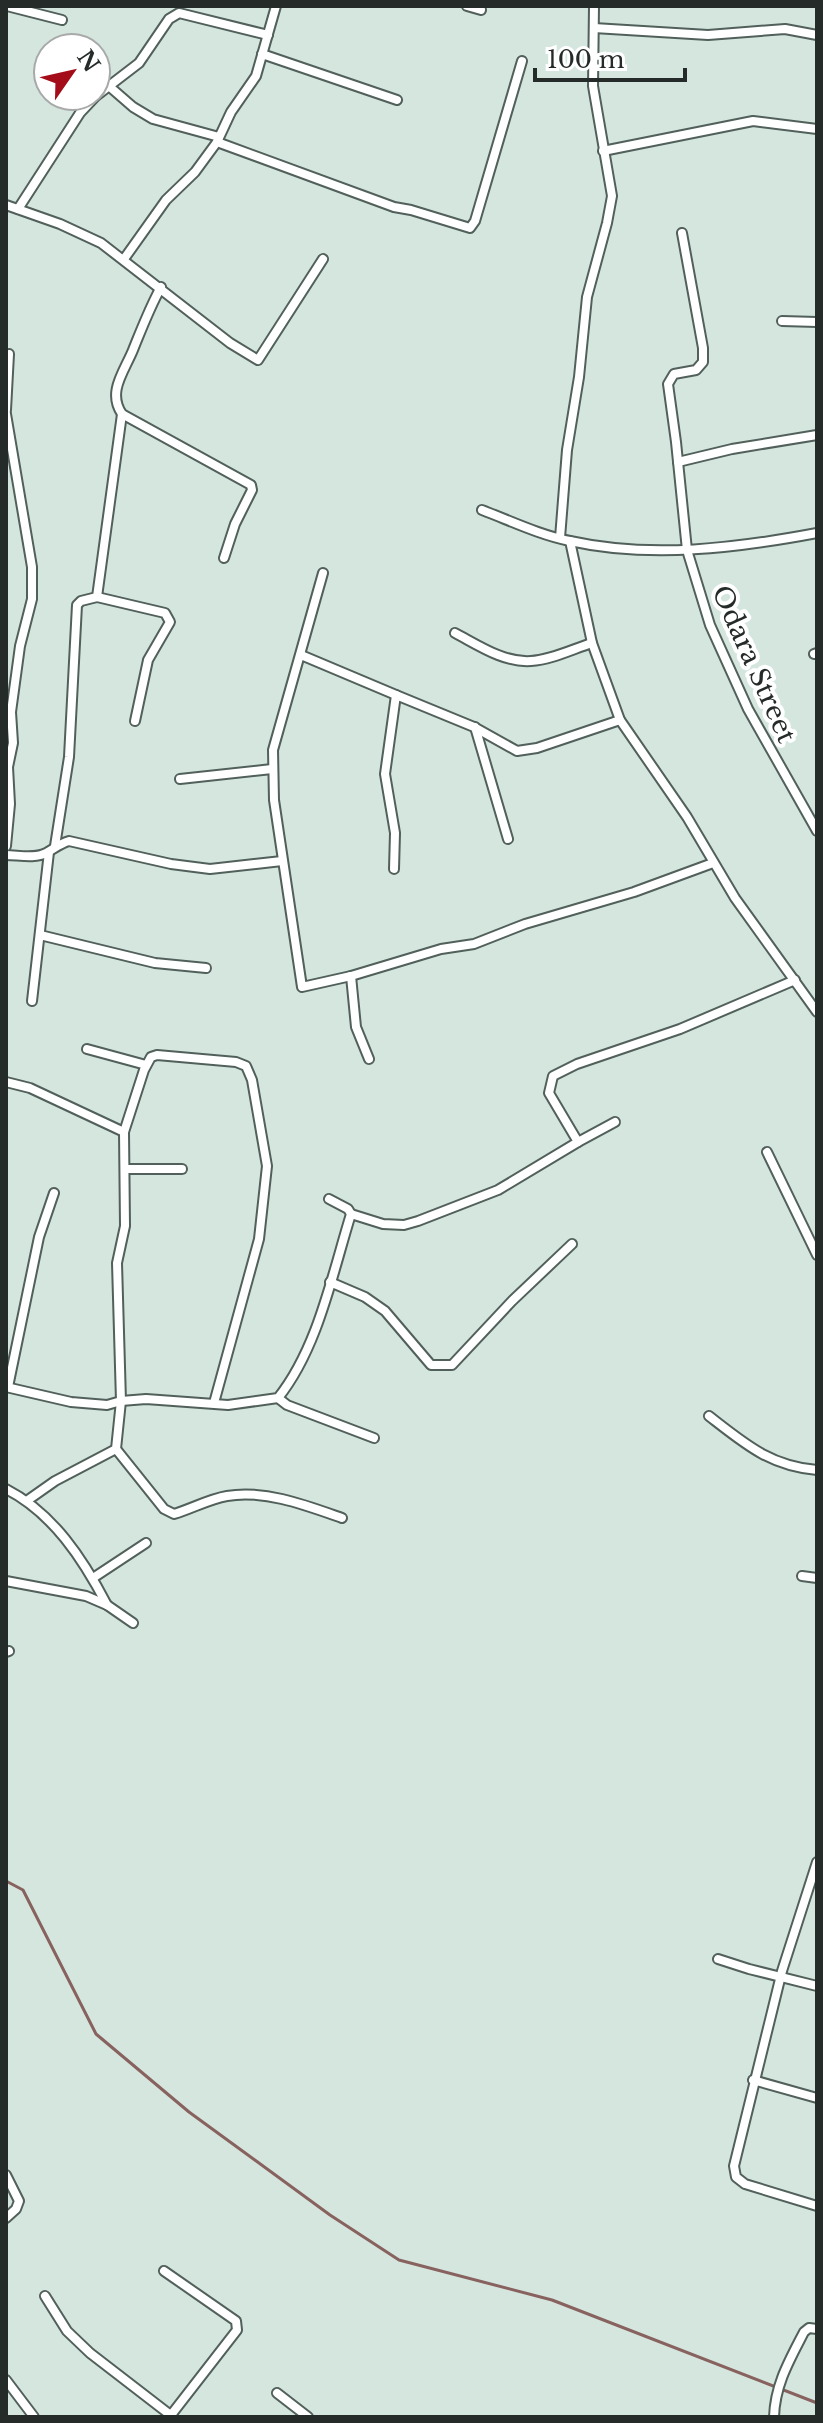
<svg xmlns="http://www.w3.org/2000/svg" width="823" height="2423" font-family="'Libre Baskerville',serif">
  <rect width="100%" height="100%" fill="#d5e6df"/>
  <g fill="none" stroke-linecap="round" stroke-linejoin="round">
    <path stroke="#88625e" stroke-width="3" d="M6,1881L23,1890L96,2034L189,2112L330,2215L399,2260L552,2300L817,2403"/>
    <defs>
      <g id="street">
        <path d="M7,6L62,20"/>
        <path d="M467,6L481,10"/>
        <path d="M594,28L708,35L785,29L817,35"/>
        <path d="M262,54L397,100"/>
        <path d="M110,87L133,107L153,119L219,137"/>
        <path d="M217,142L394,207L411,210L470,228L475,221L522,61"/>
        <path d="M603,151L753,121L817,129"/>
        <path d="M6,205L60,224L101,243L230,343L258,360L323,259"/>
        <path d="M18,209L80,113L96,96L139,63L169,19L179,13L268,35"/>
        <path d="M682,233L703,348V362L696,370L674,374L668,384L676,442L687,550L710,625L748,709L817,831"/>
        <path d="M124,259L166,200L195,172L217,142L231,112L256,76L276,6"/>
        <path d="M161,287C149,309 142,328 133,350C124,372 107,392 122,414L251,485L252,490L235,524L224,558"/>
        <path d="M782,321L817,322"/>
        <path d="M6,410L9,354"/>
        <path d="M6,414L32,567V599L20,646L11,712L13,743L8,767L10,804L6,846"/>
        <path d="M678,462L732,449L817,435"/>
        <path d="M482,510C511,521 540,535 570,541C651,559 737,548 817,533"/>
        <path d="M560,538L567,450L579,377L587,297L607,223L612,196L593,86L594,6"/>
        <path d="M570,541L592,643L620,720L687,817L735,898L817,1012"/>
        <path d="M323,573L273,750L274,800L302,987L351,976L441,949L474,944L525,924L634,892L713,863"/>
        <path d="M97,597L165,613L170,622L148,660L135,721"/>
        <path d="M455,633C478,645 504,663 531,661C551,660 573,649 592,643"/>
        <path d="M814,654L817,653"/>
        <path d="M301,655L396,695"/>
        <path d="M475,727L508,839"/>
        <path d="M180,779L272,769"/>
        <path d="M55,846L69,757L77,605L81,601L97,597L122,414"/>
        <path d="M6,855C18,855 35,859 46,853C54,849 59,844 69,841L171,864L210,869L282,861"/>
        <path d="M394,869L395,833L385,774L396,695L474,727L517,751L537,748L620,720"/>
        <path d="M40,935L155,963L206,968"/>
        <path d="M351,976L356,1027L369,1059"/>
        <path d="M32,1001L49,852"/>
        <path d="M87,1049L146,1065"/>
        <path d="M6,1082L30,1088L124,1132"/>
        <path d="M578,1142L615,1122"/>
        <path d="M767,1152L817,1255"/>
        <path d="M126,1169H182"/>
        <path d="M351,1214L383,1224L404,1225L418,1221L498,1190L578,1142L549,1093L553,1076L577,1064L680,1029L795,980"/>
        <path d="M330,1282L365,1297L385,1311L431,1365H452L512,1301L572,1244"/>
        <path d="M6,1387L71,1402L107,1405L121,1401L146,1399L228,1405L278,1398C318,1348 332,1275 351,1214L348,1209L329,1199"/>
        <path d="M8,1387L39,1237L54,1193"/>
        <path d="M278,1398L287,1405L374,1438"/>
        <path d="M709,1416C745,1444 770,1466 817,1470"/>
        <path d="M116,1449L164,1509L174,1514C191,1509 209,1499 227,1496C264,1489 308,1506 342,1518"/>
        <path d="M6,1489C53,1513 83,1559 107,1605"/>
        <path d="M28,1500L55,1481L116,1449L121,1401L117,1263L125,1226L124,1132L144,1070L151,1057L157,1055L236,1062L246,1066L252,1080L267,1166L259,1239L214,1403"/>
        <path d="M802,1576L817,1578"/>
        <path d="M93,1578L146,1543"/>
        <path d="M6,1581L86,1596L107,1605L133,1623"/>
        <path d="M6,1652L9,1651"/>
        <path d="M817,1862L782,1971L734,2166L736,2177L745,2184L817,2206"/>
        <path d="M718,1959L749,1969L817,1986"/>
        <path d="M753,2080L817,2098"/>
        <path d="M6,2175L19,2201L16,2209L6,2218"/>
        <path d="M164,2271L236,2321L237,2330L171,2415"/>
        <path d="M45,2296L67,2331L90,2353L173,2417"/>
        <path d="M6,2380L34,2417"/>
        <path d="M277,2393L308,2417"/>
        <path d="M774,2417C775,2385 789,2361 804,2332L809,2328L817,2329"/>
      </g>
    </defs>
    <use href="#street" stroke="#51605a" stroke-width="12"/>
    <use href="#street" stroke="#fff" stroke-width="8"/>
  </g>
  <g text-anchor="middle" stroke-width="8" stroke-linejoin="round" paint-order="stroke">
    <g font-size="26" fill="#252b29" stroke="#fff">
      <text transform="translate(754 664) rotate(66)" y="9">Odara Street</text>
    </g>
  </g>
  <rect width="823" height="2423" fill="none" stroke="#252b29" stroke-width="16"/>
  <g transform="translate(72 72) rotate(56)"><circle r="38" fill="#ffffff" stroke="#a8aaa9" stroke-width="2"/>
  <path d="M0-6L14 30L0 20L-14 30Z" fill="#a50c19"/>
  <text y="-12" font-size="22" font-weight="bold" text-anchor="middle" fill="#252b29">N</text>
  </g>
  <path d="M535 68v12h150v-12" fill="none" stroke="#252b29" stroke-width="4"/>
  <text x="547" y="68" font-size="24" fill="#252b29" stroke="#ffffff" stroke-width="6" paint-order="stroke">100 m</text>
</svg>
